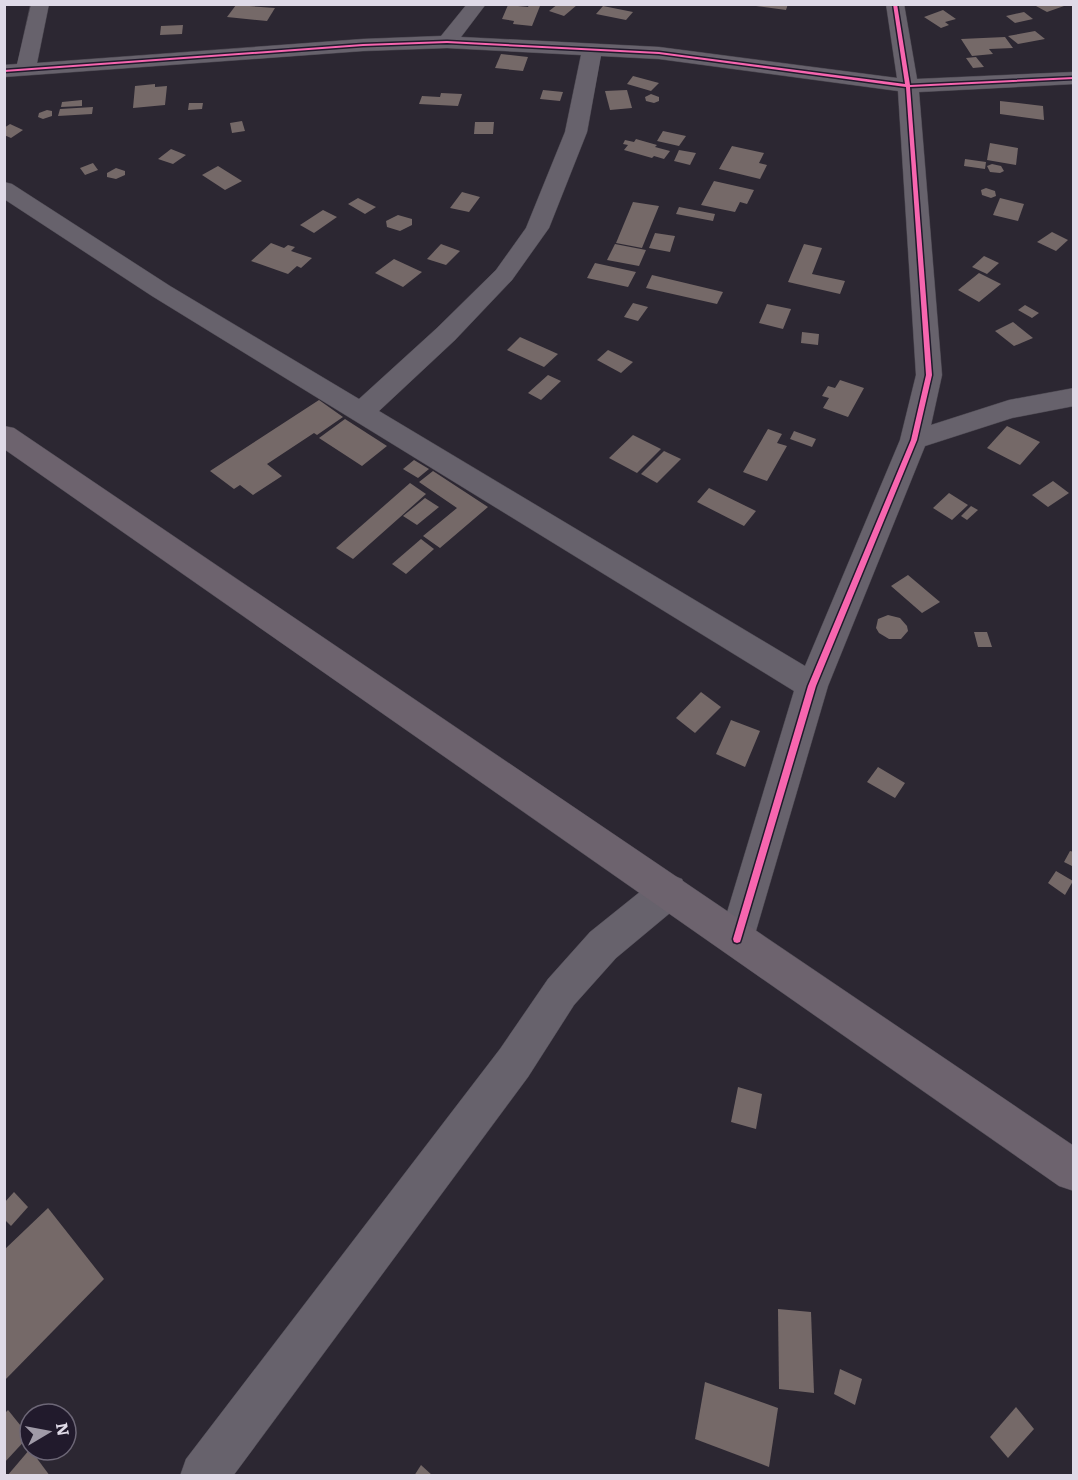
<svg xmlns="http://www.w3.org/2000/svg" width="1078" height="1480" font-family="Literata,serif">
  <rect width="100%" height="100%" fill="#2c2732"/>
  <g fill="#756968">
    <path d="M558,4H574L577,5L564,16L549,11Z"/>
    <path d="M757,4H788L786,10L756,6Z"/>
    <path d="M1042,4H1061L1064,6L1047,12L1036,6Z"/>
    <path d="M236,5L275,8L267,21L227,17Z"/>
    <path d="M508,5L528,7L529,5L540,6L532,26L513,24L514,21L502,19Z"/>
    <path d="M603,6L633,12L626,20L596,14Z"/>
    <path d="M943,10L956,19L945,22L949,25L941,28L924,17Z"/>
    <path d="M1024,12L1033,19L1015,23L1006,16Z"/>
    <path d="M183,25L182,34L160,35L161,26Z"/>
    <path d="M1035,31L1045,39L1018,44L1008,36Z"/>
    <path d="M1005,37L1013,48L989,49L993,54L972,56L961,39Z"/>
    <path d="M501,54L528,57L523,71L495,68Z"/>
    <path d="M976,57L984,67L973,68L966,58Z"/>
    <path d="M633,76L659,83L651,91L627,84Z"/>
    <path d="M155,84V87L167,86L165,105L133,108L135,86Z"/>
    <path d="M543,90L563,92L560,101L540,99Z"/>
    <path d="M627,90L632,108L610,110L605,91Z"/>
    <path d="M441,93L462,94L458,106L419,104L422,96L440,97Z"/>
    <path d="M651,94L659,97V101L654,103L646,101L645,97Z"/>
    <path d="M82,100V106L61,107L62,102Z"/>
    <path d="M1000,101L1043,106L1044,120L1000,114Z"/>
    <path d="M189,103H203L202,109L188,110Z"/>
    <path d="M93,107L92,114L58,116L60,109Z"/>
    <path d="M47,110L52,111V116L43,119L38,117L39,113Z"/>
    <path d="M242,121L245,131L232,133L230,123Z"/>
    <path d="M475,122H494L493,134H474Z"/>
    <path d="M10,124L23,130L11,138L4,135V128Z"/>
    <path d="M663,131L686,136L679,146L657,141Z"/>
    <path d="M636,139L657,145L655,147L670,151L664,159L654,156L652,158L624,150L628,145L623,144L625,140L634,142Z"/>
    <path d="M990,143L1018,148L1016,165L987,160Z"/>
    <path d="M732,146L764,153L759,163L767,165L760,179L719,169Z"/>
    <path d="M171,149L186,155L173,164L158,159Z"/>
    <path d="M679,150L696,153L690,165L674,161Z"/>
    <path d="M965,159L986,162L985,169L964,166Z"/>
    <path d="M93,163L98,170L85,175L80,168Z"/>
    <path d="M992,164L1001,166L1004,171L1000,173L990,172L987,166Z"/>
    <path d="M218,166L242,181L225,190L202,175Z"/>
    <path d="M116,168L125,171V175L116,179L107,177V173Z"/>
    <path d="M714,181L754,190L747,204L740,202L735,212L701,205Z"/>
    <path d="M986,188L995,191L996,196L991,198L982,195L981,190Z"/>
    <path d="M462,192L480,197L469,212L450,208Z"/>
    <path d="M358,198L376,207L365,214L348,204Z"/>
    <path d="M1000,198L1024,204L1018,221L993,215Z"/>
    <path d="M633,202L659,206L642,248L616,243Z"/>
    <path d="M679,207L715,214L713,221L676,214Z"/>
    <path d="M323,210L337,217L314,233L300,225Z"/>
    <path d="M398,215L412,219V225L400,231L387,227L386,221Z"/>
    <path d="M1052,232L1068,240L1056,251L1037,242Z"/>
    <path d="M655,233L675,236L670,252L649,248Z"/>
    <path d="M271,243L284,248L288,245L295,247L291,251L312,258L301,268L297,266L288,274L251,261Z"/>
    <path d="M441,244L460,251L446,265L427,259Z"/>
    <path d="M615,244L646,250L639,266L607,260Z"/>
    <path d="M804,244L822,248L812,274L845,281L840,294L788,282Z"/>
    <path d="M984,256L999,263L987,274L972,267Z"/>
    <path d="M394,259L422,272L403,287L375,273Z"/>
    <path d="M595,263L636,272L628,287L587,278Z"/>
    <path d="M979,273L1001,284L979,302L958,290Z"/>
    <path d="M652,275L723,292L717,304L646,288Z"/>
    <path d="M633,303L648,307L638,321L624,317Z"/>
    <path d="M767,304L791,309L783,329L759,323Z"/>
    <path d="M1025,305L1039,313L1032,318L1018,310Z"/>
    <path d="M1013,322L1033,338L1014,346L995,331Z"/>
    <path d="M802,332L819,334L818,345L801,343Z"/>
    <path d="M520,337L558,354L544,367L507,350Z"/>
    <path d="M608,350L633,362L621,373L597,360Z"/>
    <path d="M548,375L561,381L541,400L528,393Z"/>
    <path d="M840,380L864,388L848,417L823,408L829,398L822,396L828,386L835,388Z"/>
    <path d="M319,400L343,417L317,435L314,433L267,464L282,476L253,495L240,485L234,489L210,471Z"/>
    <path d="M345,419L387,446L362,466L319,438Z"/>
    <path d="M1007,426L1040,442L1020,465L987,448Z"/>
    <path d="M768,429L782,434L777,443L787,446L767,481L743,472Z"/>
    <path d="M794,431L816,439L812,447L790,439Z"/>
    <path d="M633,435L661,449L637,473L609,458Z"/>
    <path d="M664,451L681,459L657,483L641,474Z"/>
    <path d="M414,460L429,469L418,478L403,469Z"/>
    <path d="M433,471L488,507L440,548L423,536L457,508L419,482Z"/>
    <path d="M1053,481L1069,493L1048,507L1032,495Z"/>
    <path d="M410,483L426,494L353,559L336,548Z"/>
    <path d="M709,488L756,511L744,526L697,502Z"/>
    <path d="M949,493L968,505L952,520L933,508Z"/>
    <path d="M425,498L439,507L417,525L403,516Z"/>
    <path d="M971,506L978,510L967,520L961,516Z"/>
    <path d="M421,539L434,549L406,574L392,564Z"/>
    <path d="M908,575L940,602L922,613L891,586Z"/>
    <path d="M888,615L900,618L907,626L908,631L901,639H889L879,633L876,628L878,619Z"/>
    <path d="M974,632H987L992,647H978Z"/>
    <path d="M701,692L721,707L695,733L676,718Z"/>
    <path d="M731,720L760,731L745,767L716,754Z"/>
    <path d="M878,767L905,783L895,798L867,782Z"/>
    <path d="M1070,851L1074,852V867L1064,862Z"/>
    <path d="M1056,871L1073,881L1065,895L1048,883Z"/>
    <path d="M738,1087L762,1094L756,1129L731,1122Z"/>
    <path d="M14,1192L28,1207L11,1226L4,1219V1203Z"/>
    <path d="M48,1208L104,1279L4,1381V1250Z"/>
    <path d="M778,1309L811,1312L814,1393L779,1389Z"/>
    <path d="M840,1369L862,1379L855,1405L834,1394Z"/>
    <path d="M705,1382L778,1408L769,1467L695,1439Z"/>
    <path d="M1016,1407L1034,1429L1008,1458L990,1437Z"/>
    <path d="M8,1410L29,1436L4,1463V1414Z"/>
    <path d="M30,1449L50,1476H7Z"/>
    <path d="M421,1465L433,1476H414Z"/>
  </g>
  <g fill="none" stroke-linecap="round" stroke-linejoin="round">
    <defs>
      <g id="minor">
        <path d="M31,4H49L37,63L363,39L441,36L467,4H486L461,37L659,47L897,78L886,4H904L917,79L1074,72V84L919,92L942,375L931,425L1009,400L1074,388V406L1012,418L925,446L828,686L750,951L737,957L724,951L719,939L794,691L152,296L4,199V182L12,184L170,286L359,399L437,328L496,270L526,228L565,132L581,55L447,48L363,51L4,77V65L17,64ZM601,56L659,59L898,91L916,375L900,440L805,666L379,411L455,340L512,280L549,228L587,132Z"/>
        <path d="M669,874L682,879L687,891L682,903L616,958L574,1005L528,1077L233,1476H180L186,1459L500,1049L548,979L590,932L656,879Z"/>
      </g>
      <path id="highway" d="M4,426L14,428L1074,1146V1191L1059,1186L4,449Z"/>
    </defs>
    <use href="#minor" stroke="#49454e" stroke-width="1"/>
    <use href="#highway" stroke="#49454e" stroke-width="1"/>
    <use href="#minor" fill="#67626c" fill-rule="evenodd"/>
    <use href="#highway" fill="#6d636e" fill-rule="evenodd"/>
    <defs>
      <path id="cycleway" d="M893,4H897L910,85L1074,77V79L910,87L932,375L917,440L816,686L741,939L740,942L737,943L734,942L733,939L808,686L911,440L926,375L906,87L659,54L447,43L363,46L4,72V70L363,44L447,41L659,52L905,84Z"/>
    </defs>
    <use href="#cycleway" stroke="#211a2c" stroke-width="3"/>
    <use href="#cycleway" fill="#f766af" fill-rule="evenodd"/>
  </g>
  <rect width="1078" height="1480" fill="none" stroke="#dfdae7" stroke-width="12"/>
  <g transform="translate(48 1432) rotate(80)"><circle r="28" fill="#211a2c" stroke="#6d6777" stroke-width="1.5"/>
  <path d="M0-4.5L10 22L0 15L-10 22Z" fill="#a09ba8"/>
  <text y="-9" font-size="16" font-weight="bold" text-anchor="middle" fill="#dfdae7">N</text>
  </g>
</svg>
